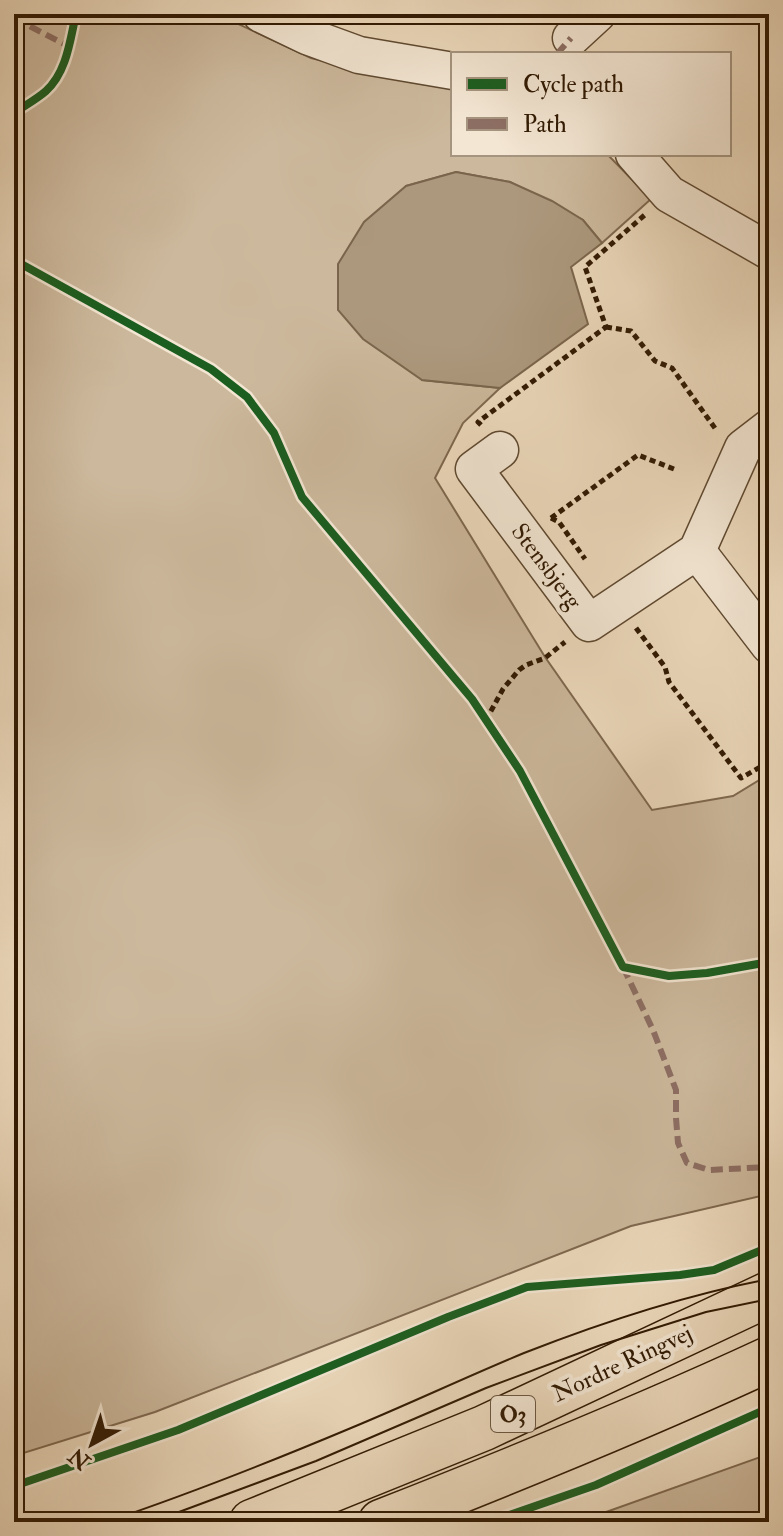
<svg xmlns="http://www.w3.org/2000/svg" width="783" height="1536" font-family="'IM FELL Double Pica',serif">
  <rect width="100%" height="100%" fill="#ecd9bc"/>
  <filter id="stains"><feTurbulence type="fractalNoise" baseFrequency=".0025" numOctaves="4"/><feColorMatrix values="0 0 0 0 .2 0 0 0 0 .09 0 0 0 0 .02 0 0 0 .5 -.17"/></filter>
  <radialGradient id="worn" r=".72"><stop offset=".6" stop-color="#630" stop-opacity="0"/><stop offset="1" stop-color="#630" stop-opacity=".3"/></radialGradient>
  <g fill="#ccb89c" stroke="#7e684f" stroke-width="2">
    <path d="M14,14H217L311,58L410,82L453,89V154H607L651,199L602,243L583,220L510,182L456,172L406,186L422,380L500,388L463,423L435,478L545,657L652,810L733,796L769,774V1194L631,1226L155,1412L14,1456Z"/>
    <path d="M769,1454V1522H578Z"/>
  </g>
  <path fill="#ac987d" stroke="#7a654c" stroke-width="2" d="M456,172L510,182L552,201L583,220L602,243L571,267L588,324L500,388L422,380L363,339L338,310V264L364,222L406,186Z"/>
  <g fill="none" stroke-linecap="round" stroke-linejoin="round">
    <defs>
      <g id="minor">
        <path d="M261,14L307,36L359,55L453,71"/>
        <path d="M571,38L597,14"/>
        <path d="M634,154L669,194L769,251"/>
        <path d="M500,450L474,469L589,623L697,551L743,448L769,428"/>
        <path d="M697,551L769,645"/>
      </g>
      <g id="primary">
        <path d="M252,1522L484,1428L769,1294"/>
        <path d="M381,1522C511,1471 642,1418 769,1359"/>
      </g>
    </defs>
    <use href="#minor" stroke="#5f4930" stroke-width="39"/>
    <use href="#primary" stroke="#301902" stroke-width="47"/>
    <g stroke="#301902" stroke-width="5" stroke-dasharray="6 4" stroke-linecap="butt">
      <path d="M606,327L631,331L655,361L672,368L717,431"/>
      <path d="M481,425L478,422L606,327L585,267L647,213"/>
      <path d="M551,518L559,522L585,559"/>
      <path d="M551,518L638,455L674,469"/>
      <path d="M636,628L665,667L669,682L741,778L769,762"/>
      <path d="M486,720L503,689L519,670L526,665L545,658L565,642"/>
    </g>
    <use href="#minor" stroke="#f3e6d3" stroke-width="36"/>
    <use href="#primary" stroke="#ecd9bc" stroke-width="44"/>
    <g stroke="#301902" stroke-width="2">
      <path d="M106,1522C189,1494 270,1462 351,1428C409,1404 466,1377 524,1353C603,1322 685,1295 769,1279"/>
      <path d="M152,1522L316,1461L486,1388L601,1345L706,1312L769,1299"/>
    </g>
    <g stroke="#8d6e63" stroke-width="6" stroke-dasharray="12 6" stroke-linecap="butt">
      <path d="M14,18L70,47"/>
      <path d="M557,54L571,38"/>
      <path d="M623,967L653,1030L676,1090V1118L678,1143L687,1163L709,1170L769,1167"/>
    </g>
    <defs>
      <g id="cycleway">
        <path d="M14,113C24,106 37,99 46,91C67,72 70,40 76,14"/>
        <path d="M14,260L211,369L247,397L274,433L302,497L472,699L520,771L623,967L669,976L707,973L769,962"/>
        <path d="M14,1486L178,1430L448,1317L527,1287L680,1275L714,1270L769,1247"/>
        <path d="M489,1522L596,1485L769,1408"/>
      </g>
    </defs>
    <use href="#cycleway" stroke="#f3e6d3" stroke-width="13"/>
    <use href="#cycleway" stroke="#1b5e20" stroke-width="8"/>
  </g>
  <g text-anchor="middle" stroke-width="8" stroke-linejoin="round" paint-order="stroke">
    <rect fill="#f3e6d3" stroke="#6a5641" stroke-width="2" x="491" y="1396" width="44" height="36" rx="6"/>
    <g font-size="22" font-weight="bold" fill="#301902">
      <text x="513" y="1422">O3</text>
    </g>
    <g font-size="24" fill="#301902" stroke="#f3e6d3">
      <text transform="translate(547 566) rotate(53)" y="8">Stensbjerg</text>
      <text transform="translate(622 1363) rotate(-25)" y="8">Nordre Ringvej</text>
    </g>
  </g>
  <rect width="783" height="1536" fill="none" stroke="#ecd9bc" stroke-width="48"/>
  <rect x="16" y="16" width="751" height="1504" fill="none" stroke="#301902" stroke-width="4"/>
  <rect x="24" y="24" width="735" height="1488" fill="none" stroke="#301902" stroke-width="2"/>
  <rect x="451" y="52" width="280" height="104" fill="#f3e6d3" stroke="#a5947f" stroke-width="2"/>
  <rect x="467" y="78" width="40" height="12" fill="#1b5e20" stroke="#a5947f" stroke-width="2"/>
  <text x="523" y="92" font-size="24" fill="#301902">Cycle path</text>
  <rect x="467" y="118" width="40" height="12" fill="#8d6e63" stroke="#a5947f" stroke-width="2"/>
  <text x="523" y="132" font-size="24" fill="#301902">Path</text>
  <g transform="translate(92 1444) rotate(220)" stroke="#f3e6d3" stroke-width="6" paint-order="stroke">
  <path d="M0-6L14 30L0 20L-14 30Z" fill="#301902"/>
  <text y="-12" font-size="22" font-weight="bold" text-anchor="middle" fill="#301902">N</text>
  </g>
  <rect width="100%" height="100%" filter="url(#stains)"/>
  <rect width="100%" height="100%" fill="url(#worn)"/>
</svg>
